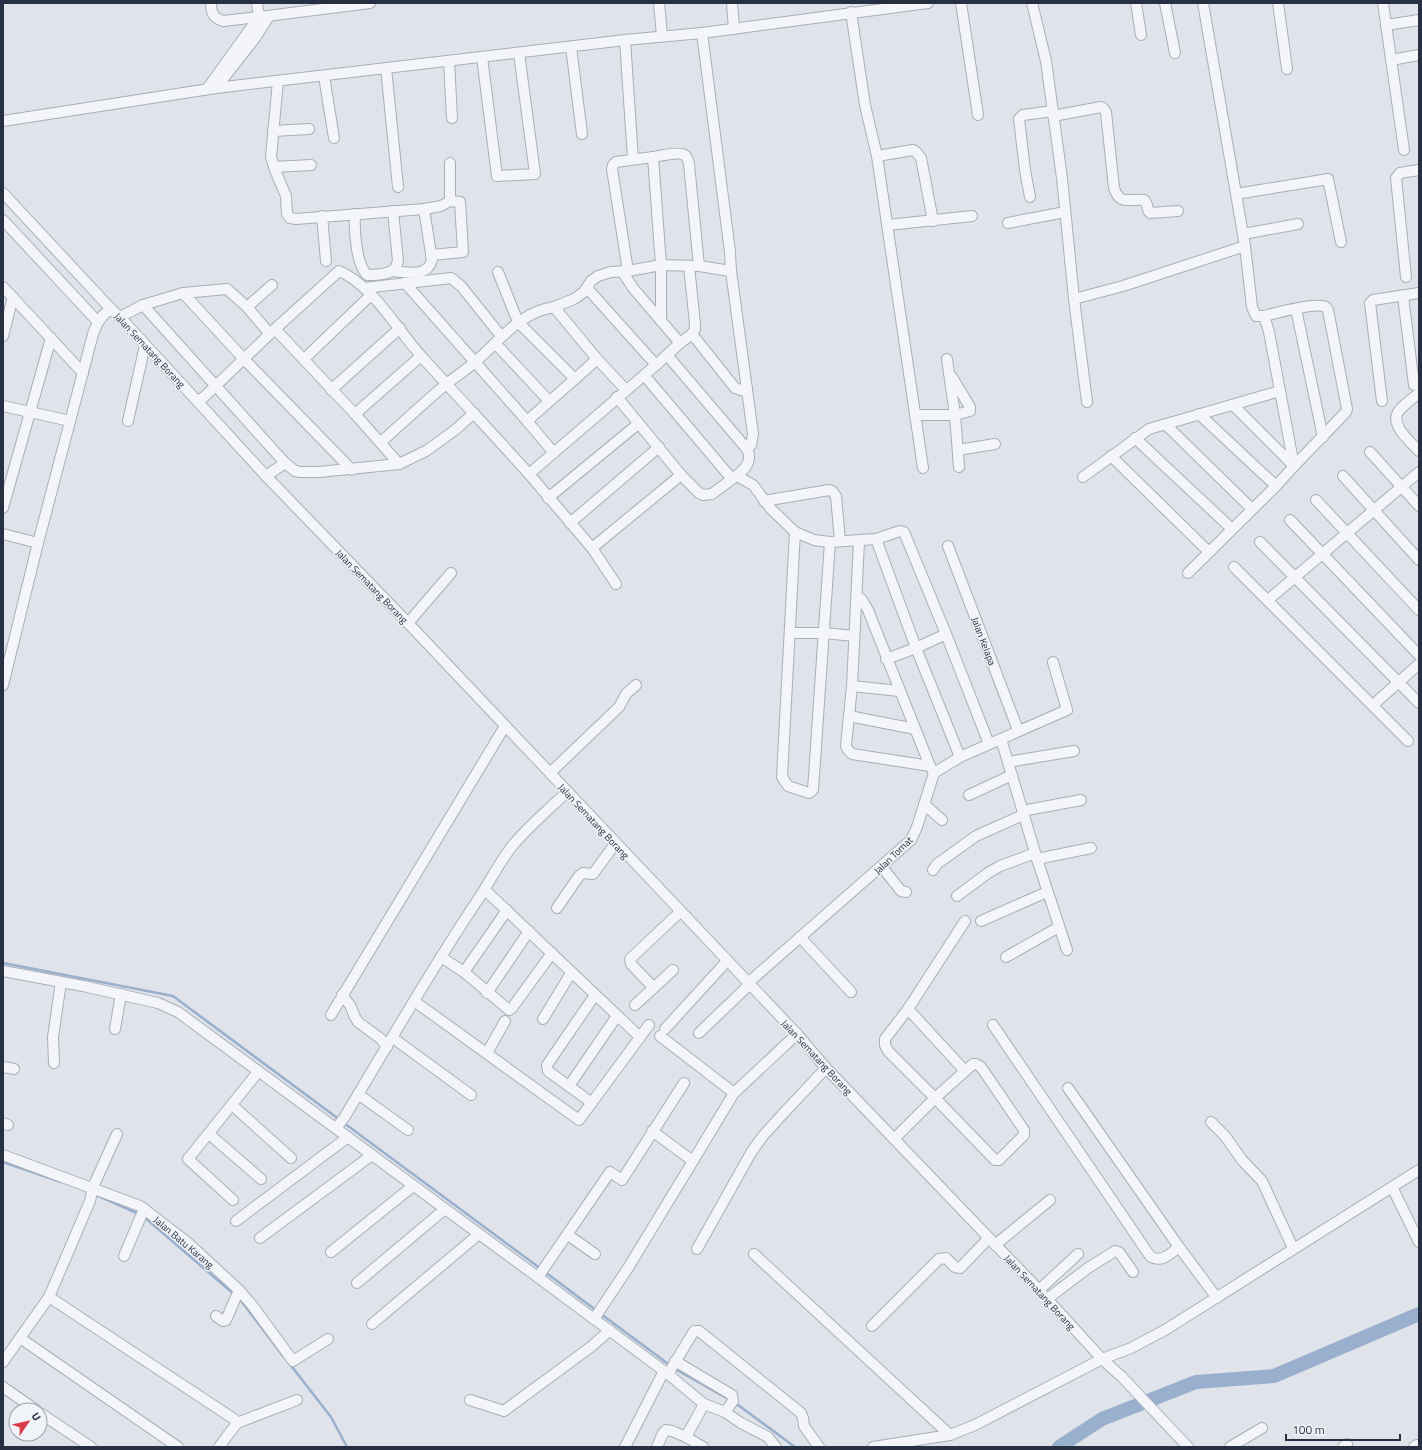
<svg xmlns="http://www.w3.org/2000/svg" width="1422" height="1450" font-family="'Titillium Web',sans-serif">
  <rect width="100%" height="100%" fill="#e0e4ea"/>
  <g fill="none" stroke-linecap="round" stroke-linejoin="round">
    <g stroke="#98afcd" stroke-width="2.5">
      <path d="M3,963L173,996L340,1120"/>
      <path d="M344,1123L541,1269"/>
      <path d="M3,1162L61,1182"/>
      <path d="M94,1194L139,1214"/>
      <path d="M143,1216L235,1295"/>
      <path d="M545,1272L597,1311"/>
      <path d="M239,1298L283,1356"/>
      <path d="M601,1314L671,1366"/>
      <path d="M289,1363L331,1417L347,1447"/>
      <path d="M675,1369L730,1400"/>
      <path d="M734,1402L795,1447"/>
    </g>
    <path stroke="#98afcd" stroke-width="14" d="M1059,1447L1102,1419L1196,1382L1274,1376L1419,1314"/>
    <defs>
      <g id="minor">
        <path d="M211,3C211,12 213,18 223,21L259,17L370,3"/>
        <path d="M659,3L662,36"/>
        <path d="M732,3L734,29"/>
        <path d="M961,3L978,115"/>
        <path d="M1032,3L1046,61L1062,178L1074,299L1087,402"/>
        <path d="M1136,3L1141,35"/>
        <path d="M1165,3L1175,53"/>
        <path d="M1278,3L1287,69"/>
        <path d="M1383,3L1404,150"/>
        <path d="M851,12L865,105L877,156L923,468"/>
        <path d="M1386,25L1419,20"/>
        <path d="M625,40L633,159"/>
        <path d="M571,47L582,134"/>
        <path d="M482,57L497,176L535,174L519,53"/>
        <path d="M1391,60L1419,55"/>
        <path d="M449,61L452,118"/>
        <path d="M386,68L398,187"/>
        <path d="M324,76L334,138"/>
        <path d="M278,81L271,157L275,170L286,196L287,214L290,218L296,219L424,209L441,206L450,201V163"/>
        <path d="M216,88L255,38L269,16"/>
        <path d="M207,89L259,17L257,3"/>
        <path d="M1053,116L1101,107L1103,108L1106,112L1114,188C1120,206 1129,198 1144,200C1149,204 1146,210 1150,213L1178,211"/>
        <path d="M3,121L216,88L625,40L702,33L928,3"/>
        <path d="M273,131L309,129"/>
        <path d="M877,156L913,150L916,152L921,158L933,221"/>
        <path d="M653,157C660,156 677,152 682,154C687,155 688,160 689,164L699,266"/>
        <path d="M274,167L311,165"/>
        <path d="M3,193L111,309L120,317L266,476L408,623L797,1034L826,1068L1039,1290L1102,1359L1122,1377L1188,1447"/>
        <path d="M1236,194L1328,179L1341,242"/>
        <path d="M1030,197L1025,170L1019,119L1023,115L1053,111"/>
        <path d="M355,214C354,229 356,264 367,275C375,275 391,275 396,267C397,265 397,263 398,261L393,211"/>
        <path d="M322,216L326,261"/>
        <path d="M3,220L98,322"/>
        <path d="M1008,223L1065,212"/>
        <path d="M888,225L972,216"/>
        <path d="M1243,234L1298,224"/>
        <path d="M431,255L463,252L460,202L450,201"/>
        <path d="M392,271C407,272 427,278 432,260L424,209"/>
        <path d="M622,271L633,288L680,343"/>
        <path d="M1406,277L1396,178L1400,173L1419,170"/>
        <path d="M405,283L527,421L575,379L518,322L498,272"/>
        <path d="M3,287L83,373"/>
        <path d="M364,288L451,278L461,286L501,336"/>
        <path d="M587,288L656,365"/>
        <path d="M183,293L243,358L352,470"/>
        <path d="M1403,296L1414,385"/>
        <path d="M1074,299L1123,286L1245,246L1203,3"/>
        <path d="M143,305L285,463L295,471L300,472H319L399,464L426,451L455,430L474,413"/>
        <path d="M247,307L272,285"/>
        <path d="M554,307L574,299L584,292L591,281L598,276L611,272L628,271L661,265L653,157L616,162L613,165L612,169L628,271"/>
        <path d="M1296,309L1323,437"/>
        <path d="M120,317L143,305L183,293L227,289L247,307L270,334"/>
        <path d="M661,321V265L699,266L731,271L730,252L702,33"/>
        <path d="M275,329L339,271C373,285 398,331 422,357C458,397 494,435 529,474L656,365L680,343L692,334L695,329V324L689,266"/>
        <path d="M692,334L735,388L744,391L747,389"/>
        <path d="M3,336L13,297"/>
        <path d="M495,343L549,401"/>
        <path d="M667,355L747,449L751,445L753,434L731,271"/>
        <path d="M304,359L371,295"/>
        <path d="M947,359L955,415L959,467"/>
        <path d="M644,375L732,479C742,472 754,463 747,449"/>
        <path d="M575,379L597,359"/>
        <path d="M331,390L400,328"/>
        <path d="M1419,393C1412,399 1403,405 1398,412C1390,426 1411,442 1419,451"/>
        <path d="M617,397L681,475L699,493L703,495L712,494L732,479"/>
        <path d="M198,401L204,397L275,329L355,414L399,464"/>
        <path d="M1382,401L1370,303L1373,300L1419,293"/>
        <path d="M1233,405L1294,466L1346,412L1347,409L1328,310L1326,307C1317,302 1276,313 1264,316"/>
        <path d="M3,406L70,421"/>
        <path d="M355,414L421,356"/>
        <path d="M1199,414L1276,486"/>
        <path d="M915,415H955L970,411V407L952,377"/>
        <path d="M128,421L145,345"/>
        <path d="M527,421L554,453"/>
        <path d="M1165,424L1252,509"/>
        <path d="M1135,438L1232,529"/>
        <path d="M381,442C402,423 424,403 445,385C455,377 466,370 475,362C500,341 519,312 554,307L597,359L626,390"/>
        <path d="M958,450L995,444"/>
        <path d="M1370,452L1419,506"/>
        <path d="M1111,456L1209,552"/>
        <path d="M529,474L592,548L681,475"/>
        <path d="M266,476L285,463"/>
        <path d="M737,476L753,485L771,509L795,532L814,540L830,542L876,539L900,531L904,532L946,634L989,744"/>
        <path d="M1343,476L1419,560"/>
        <path d="M1083,477L1149,429L1280,391"/>
        <path d="M548,498L638,424"/>
        <path d="M1316,500L1419,610"/>
        <path d="M764,501L829,490L832,491L836,496L840,541"/>
        <path d="M3,508L51,338"/>
        <path d="M1290,520L1419,655"/>
        <path d="M570,523L659,447"/>
        <path d="M795,532L782,777L788,786L809,793L813,790L830,542"/>
        <path d="M3,534L38,543"/>
        <path d="M876,539L916,648L960,757"/>
        <path d="M859,541L852,686L846,746L848,750L852,754L930,766"/>
        <path d="M1260,542L1419,703"/>
        <path d="M948,546L1018,730"/>
        <path d="M592,548L616,584"/>
        <path d="M1234,567L1408,741"/>
        <path d="M1188,573L1276,486L1294,466L1269,332L1264,316H1256L1252,307L1245,246"/>
        <path d="M857,596L862,600L868,610L930,766L933,771"/>
        <path d="M1268,600L1419,472"/>
        <path d="M408,623L451,573"/>
        <path d="M790,633H824L854,636"/>
        <path d="M886,659L916,648L946,634"/>
        <path d="M3,685L38,543L93,334C97,323 101,315 111,309"/>
        <path d="M852,686L899,691"/>
        <path d="M1373,705L1419,664"/>
        <path d="M849,716L915,729"/>
        <path d="M1001,739L1037,859L1067,950"/>
        <path d="M1008,762L1074,751"/>
        <path d="M550,773L619,707L626,694L636,685"/>
        <path d="M969,795L1012,775"/>
        <path d="M924,804L942,820"/>
        <path d="M1022,811L1081,800"/>
        <path d="M1037,859L1091,848"/>
        <path d="M882,867L901,891L906,892"/>
        <path d="M933,870L937,864L976,836L1023,815"/>
        <path d="M485,890L640,1037"/>
        <path d="M957,896L988,873L1000,866L1035,853"/>
        <path d="M557,908L579,876L583,873L593,874L615,844"/>
        <path d="M981,921L1047,892"/>
        <path d="M800,937L851,992"/>
        <path d="M441,957L464,972L509,1010L512,1008L552,953"/>
        <path d="M1006,957L1059,927"/>
        <path d="M3,971L83,986L158,1003L178,1012L547,1284L668,1374L704,1404L725,1412L741,1423L768,1437L776,1447"/>
        <path d="M464,972L507,910"/>
        <path d="M748,983L911,840L917,827L934,773L960,757L1067,710L1053,662"/>
        <path d="M653,987L631,964L630,959L680,912"/>
        <path d="M487,993L529,931"/>
        <path d="M342,995L350,1005L355,1017L358,1022L381,1039L387,1047"/>
        <path d="M414,1001L579,1120L649,1025"/>
        <path d="M635,1005L673,970"/>
        <path d="M908,1009L965,1071"/>
        <path d="M331,1015L505,726"/>
        <path d="M543,1019L571,973"/>
        <path d="M993,1025L1150,1256C1161,1264 1171,1253 1179,1247"/>
        <path d="M115,1029L121,994"/>
        <path d="M665,1029L727,961"/>
        <path d="M699,1033L749,985"/>
        <path d="M660,1036L734,1093"/>
        <path d="M393,1038L471,1095"/>
        <path d="M487,1053L505,1021"/>
        <path d="M54,1063L53,1037L61,982"/>
        <path d="M973,1064H976L981,1067L1024,1130V1135L999,1160H995L935,1098Z"/>
        <path d="M3,1067L14,1069"/>
        <path d="M569,1086L617,1016"/>
        <path d="M1068,1088L1179,1247L1217,1298"/>
        <path d="M358,1094L408,1130"/>
        <path d="M592,1103L548,1071L547,1065L595,995"/>
        <path d="M232,1105L291,1158"/>
        <path d="M1211,1122L1225,1136L1242,1160L1262,1181L1293,1248"/>
        <path d="M3,1123L8,1125"/>
        <path d="M336,1128L344,1118C388,1045 430,971 477,901C490,882 499,862 513,845C529,826 549,809 567,792"/>
        <path d="M652,1131L693,1161L734,1093L797,1034"/>
        <path d="M117,1134L93,1187L90,1201L49,1297L234,1419L237,1423L219,1447"/>
        <path d="M209,1134L261,1179"/>
        <path d="M894,1139L935,1098L888,1051L885,1045V1039L908,1009L965,921"/>
        <path d="M3,1155L140,1206L187,1242L239,1290L252,1305L293,1361L328,1339"/>
        <path d="M1392,1187L1419,1242"/>
        <path d="M233,1200L188,1159L258,1072"/>
        <path d="M236,1221L348,1137"/>
        <path d="M568,1235L595,1254"/>
        <path d="M260,1238L372,1155"/>
        <path d="M995,1245L1050,1200"/>
        <path d="M697,1249L752,1151L763,1136L781,1116L826,1068"/>
        <path d="M331,1252L413,1186"/>
        <path d="M754,1254L950,1435"/>
        <path d="M124,1256L141,1216L145,1209"/>
        <path d="M538,1277L610,1172L622,1180L684,1083"/>
        <path d="M357,1283L445,1209"/>
        <path d="M1039,1290L1078,1254"/>
        <path d="M1047,1299L1088,1268L1115,1251L1119,1252L1133,1272"/>
        <path d="M216,1316L223,1321L226,1320L239,1290"/>
        <path d="M594,1319L628,1268L693,1161"/>
        <path d="M372,1324L479,1234"/>
        <path d="M872,1326L939,1259L946,1258L955,1267L960,1268L989,1238"/>
        <path d="M20,1338L178,1447"/>
        <path d="M675,1361L732,1395L733,1401L725,1412"/>
        <path d="M3,1362L49,1297"/>
        <path d="M668,1374L694,1331H699L801,1413L803,1418L804,1426L819,1447"/>
        <path d="M3,1387L36,1410"/>
        <path d="M470,1400L504,1411L592,1346L610,1330"/>
        <path d="M40,1413L91,1447"/>
        <path d="M237,1423L297,1400"/>
        <path d="M686,1437L703,1447"/>
        <path d="M625,1447L664,1371"/>
        <path d="M657,1447L663,1433L666,1430L672,1431L686,1437L704,1404"/>
        <path d="M873,1447L950,1435L975,1425L1102,1359L1131,1348L1165,1330L1419,1170"/>
        <path d="M1230,1447L1262,1428"/>
        <path d="M1343,1447L1347,1444"/>
        <path d="M1414,1447L1417,1445L1419,1446"/>
      </g>
    </defs>
    <use href="#minor" stroke="#a8aeb8" stroke-width="12"/>
    <use href="#minor" stroke="#f3f5f8" stroke-width="10"/>
  </g>
  <g text-anchor="middle" stroke-width="3" stroke-linejoin="round" paint-order="stroke">
    <g font-size="10" fill="#273043" stroke="#f0f3f7">
      <text transform="translate(150 350) rotate(47)" y="4">Jalan Sematang Borang</text>
      <text transform="translate(372 586) rotate(46)" y="4">Jalan Sematang Borang</text>
      <text transform="translate(984 641) rotate(69)" y="4">Jalan Kelapa</text>
      <text transform="translate(594 821) rotate(47)" y="4">Jalan Sematang Borang</text>
      <text transform="translate(893 855) rotate(-44)" y="4">Jalan Tomat</text>
      <text transform="translate(817 1057) rotate(47)" y="4">Jalan Sematang Borang</text>
      <text transform="translate(184 1242) rotate(40)" y="4">Jalan Batu Karang</text>
      <text transform="translate(1040 1292) rotate(47)" y="4">Jalan Sematang Borang</text>
    </g>
  </g>
  <rect width="1422" height="1450" fill="none" stroke="#273043" stroke-width="8"/>
  <g transform="translate(28 1422) rotate(56)"><circle r="19" fill="#f0f3f7" stroke="#a0a5af"/>
  <path d="M0-3L7 15L0 10L-7 15Z" fill="#d93b4a"/>
  <text y="-6" font-size="11" font-weight="bold" text-anchor="middle" fill="#273043">U</text>
  </g>
  <path d="M1286 1434v6h114v-6" fill="none" stroke="#273043" stroke-width="2"/>
  <text x="1292" y="1434" font-size="12" fill="#273043" stroke="#f0f3f7" stroke-width="3" paint-order="stroke">100 m</text>
</svg>
